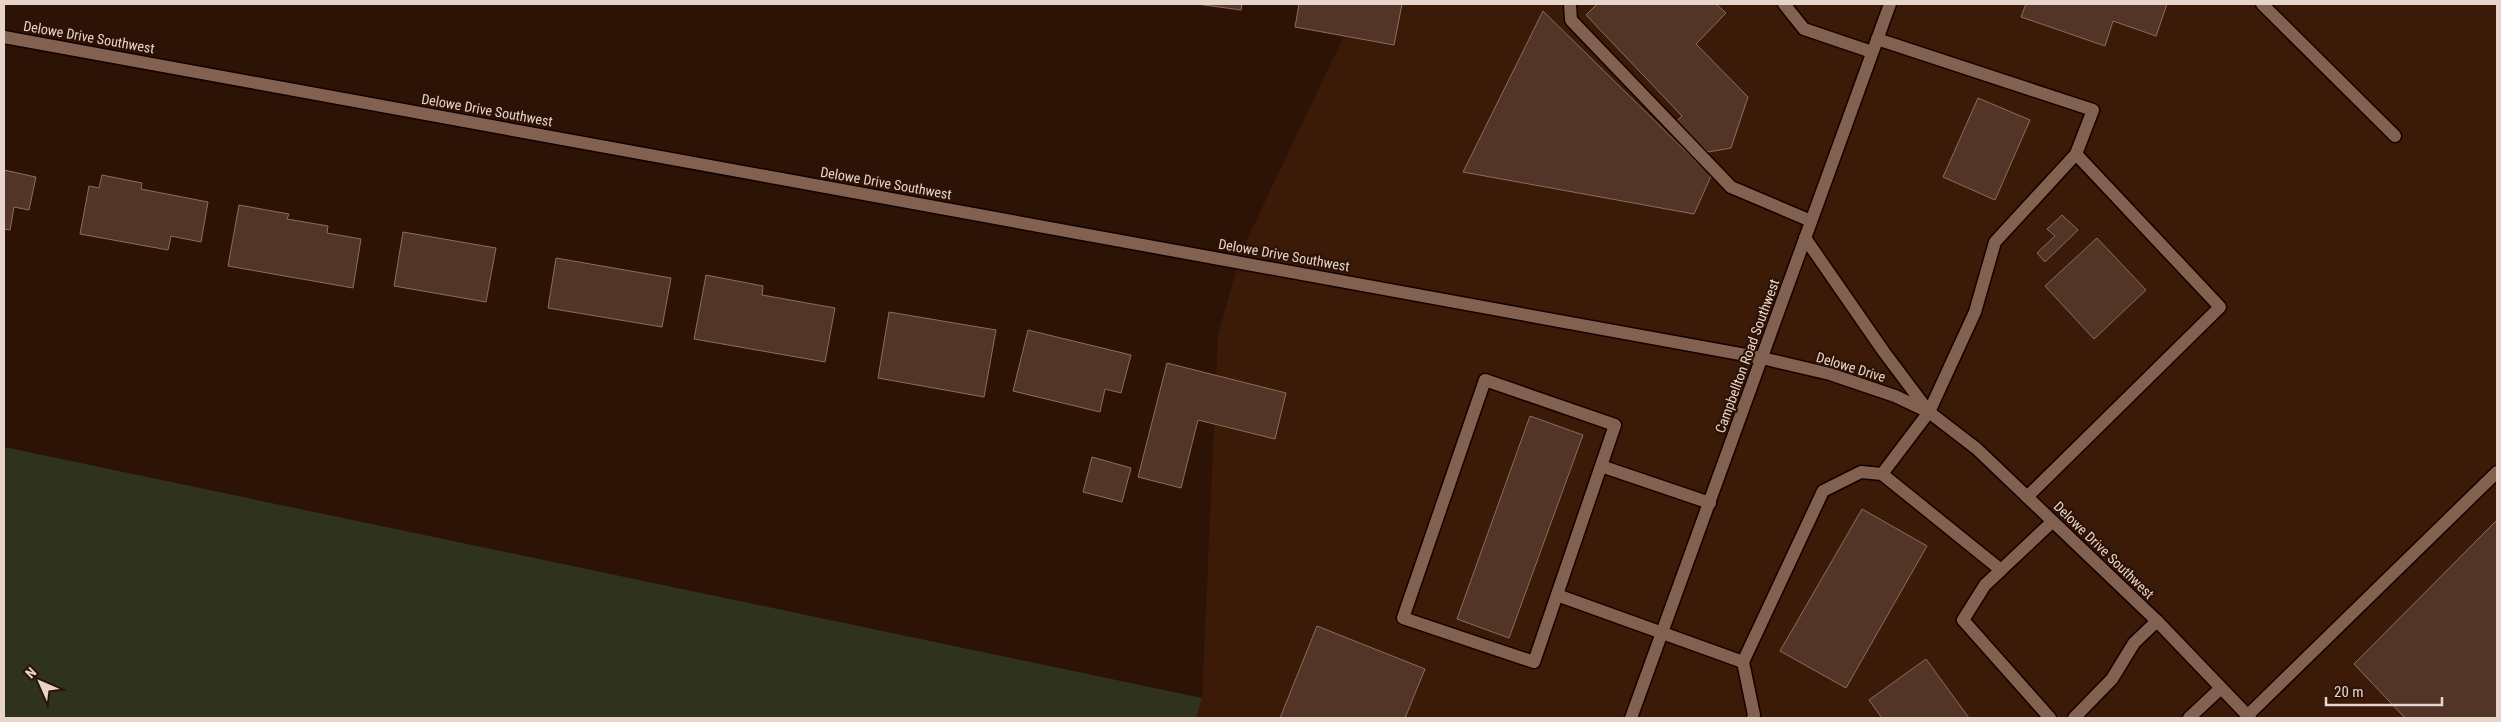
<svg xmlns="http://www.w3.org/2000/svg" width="2501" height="722" font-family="'Roboto Condensed',sans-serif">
  <rect width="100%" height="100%" fill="#2d1306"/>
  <path fill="#3b1a08" d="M1359,4H2497V718H1196L1202,698L1218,336L1241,252Z"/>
  <path fill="#2f331d" d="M4,447L1202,698L1196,718H4Z"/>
  <g fill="#523527" stroke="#8e6c5d">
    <path d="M1197,4H1242L1241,10Z"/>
    <path d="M1299,4H1402L1394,45L1295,27Z"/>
    <path d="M1597,4H1716L1726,13L1696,44L1748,97L1731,148L1708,152L1677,121L1682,116L1586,15Z"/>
    <path d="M2026,4H2167L2156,36L2113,21L2105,46L2021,17Z"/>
    <path d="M1543,11L1711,176L1694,214L1463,172Z"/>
    <path d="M1978,98L2030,120L1995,200L1943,177Z"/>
    <path d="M4,170L36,177L29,210L14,207L10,230L4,229Z"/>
    <path d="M102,175L142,183L141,189L208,202L201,242L171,236L168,250L80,234L89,186L99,188Z"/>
    <path d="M239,205L289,214L287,219L328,226L327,233L361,239L353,288L228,266Z"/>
    <path d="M2062,215L2078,230L2045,262L2037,253L2055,236L2047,229Z"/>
    <path d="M403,232L496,248L486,302L394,286Z"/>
    <path d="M2097,238L2146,290L2094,339L2045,286Z"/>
    <path d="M556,258L671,278L662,327L548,308Z"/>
    <path d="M706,275L763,286L762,295L835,308L825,362L694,339Z"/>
    <path d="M889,312L996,330L984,397L878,378Z"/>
    <path d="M1028,330L1131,355L1121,393L1105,389L1100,412L1013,391Z"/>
    <path d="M1167,363L1286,393L1275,439L1198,420L1181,488L1138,477Z"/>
    <path d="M1530,416L1583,435L1509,638L1457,619Z"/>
    <path d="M1092,457L1131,468L1122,502L1083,492Z"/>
    <path d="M1862,509L1927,546L1846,688L1780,651Z"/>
    <path d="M2497,520V718H2405L2354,664Z"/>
    <path d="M1317,626L1425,669L1405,718H1280Z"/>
    <path d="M1926,659L1969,718H1882L1869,700Z"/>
  </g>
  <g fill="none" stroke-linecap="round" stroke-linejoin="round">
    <defs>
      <g id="service">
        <path d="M1570,4L1571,20L1731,187L1811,221"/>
        <path d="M1784,4L1804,29L1872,52"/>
        <path d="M2262,4L2395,136"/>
        <path d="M1877,39L2093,110L2076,154L1995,242L1975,312L1929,412L1882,474"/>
        <path d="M1485,380L1615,425L1534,662L1403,618Z"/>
        <path d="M1601,466L1710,503"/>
        <path d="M2027,497L2220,307L2076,154"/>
        <path d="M2001,570L1985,585L1963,620L2050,718"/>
        <path d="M1557,595L1743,662L1823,491L1861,472L1882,474L2001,570L2052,522"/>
        <path d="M1743,662L1754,715L1753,718"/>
        <path d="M2247,716L2497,472"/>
        <path d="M2074,718L2112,679L2134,643L2157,621"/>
        <path d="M2189,718L2221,688"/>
      </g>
      <path id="minor" d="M4,37L1762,358"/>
      <path id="tertiary" d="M1762,358L1830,374L1895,396L1929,412L1977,449L2157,621L2250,718"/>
      <g id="secondary">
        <path d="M1805,238L1884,352L1929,412"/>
        <path d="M1631,718L1890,4"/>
      </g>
    </defs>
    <use href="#service" stroke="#140100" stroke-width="15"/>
    <use href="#minor" stroke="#140100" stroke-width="15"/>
    <use href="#tertiary" stroke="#140100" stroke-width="15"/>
    <use href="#secondary" stroke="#140100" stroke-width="15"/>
    <use href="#service" stroke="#826151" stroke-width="12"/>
    <use href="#minor" stroke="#826151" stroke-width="12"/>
    <use href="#tertiary" stroke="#826151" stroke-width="12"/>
    <use href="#secondary" stroke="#826151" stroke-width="12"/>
  </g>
  <g text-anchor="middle" stroke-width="4.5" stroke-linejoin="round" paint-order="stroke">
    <g font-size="14" fill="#e7d5cb" stroke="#2d1306">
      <text transform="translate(89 37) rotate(10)" y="5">Delowe Drive Southwest</text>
      <text transform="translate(487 110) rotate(10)" y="5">Delowe Drive Southwest</text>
      <text transform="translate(886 183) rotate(10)" y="5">Delowe Drive Southwest</text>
      <text transform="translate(1284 255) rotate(10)" y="5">Delowe Drive Southwest</text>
      <text transform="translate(1747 356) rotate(-70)" y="5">Campbellton Road Southwest</text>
      <text transform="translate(1851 367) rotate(17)" y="5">Delowe Drive</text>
      <text transform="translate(2104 550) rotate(44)" y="5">Delowe Drive Southwest</text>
    </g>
  </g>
  <rect width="2501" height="722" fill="none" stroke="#e7d5cb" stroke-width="10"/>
  <g transform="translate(40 682) rotate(315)" stroke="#2d1306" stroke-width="4" paint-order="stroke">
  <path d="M0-4L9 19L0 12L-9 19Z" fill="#e7d5cb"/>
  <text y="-8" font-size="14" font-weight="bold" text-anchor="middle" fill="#e7d5cb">N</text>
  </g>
  <path d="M2326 697v8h116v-8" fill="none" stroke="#e7d5cb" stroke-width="2.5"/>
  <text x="2334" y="697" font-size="15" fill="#e7d5cb" stroke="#2d1306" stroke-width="4" paint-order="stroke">20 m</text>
</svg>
